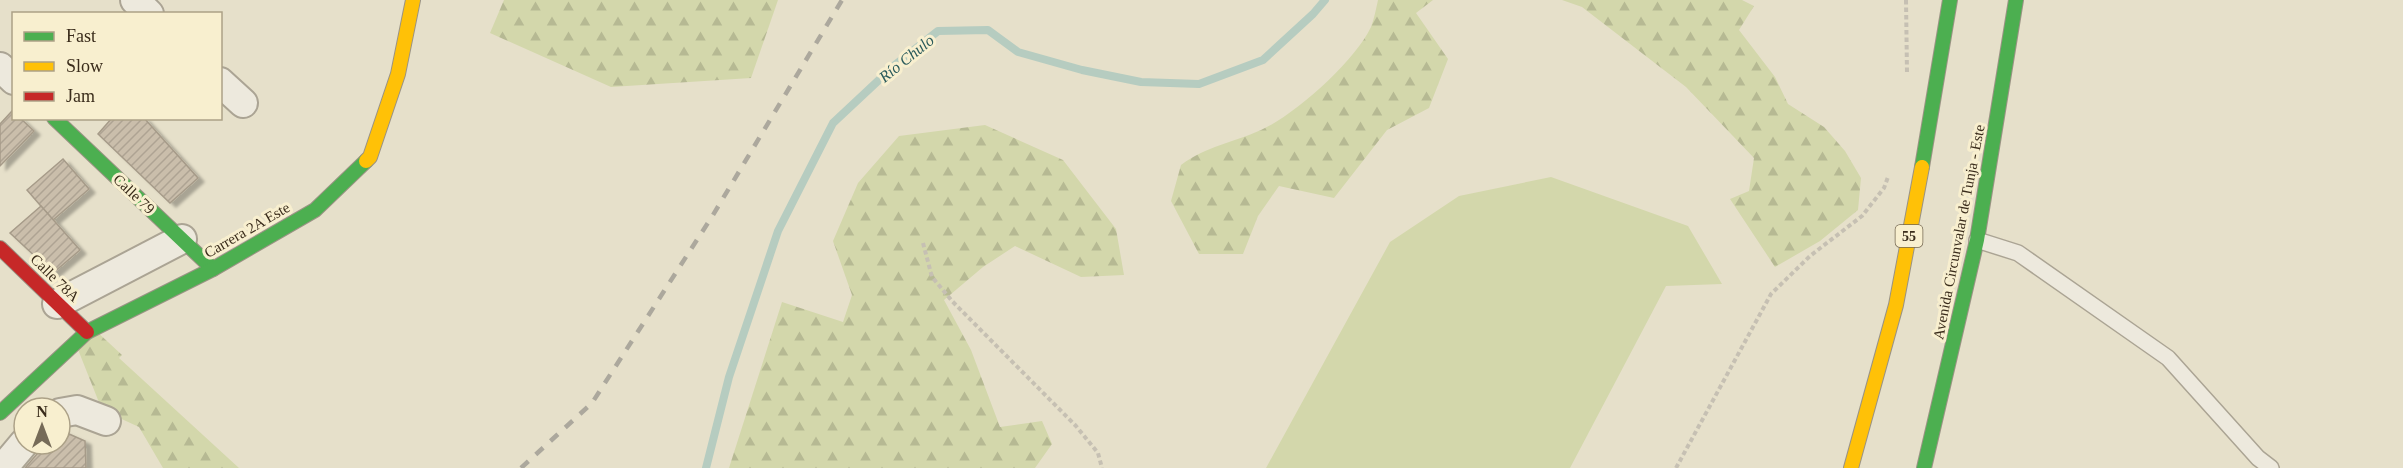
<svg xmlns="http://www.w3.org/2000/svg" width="2403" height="468" font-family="'Times New Roman',serif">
  <defs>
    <pattern id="forest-firs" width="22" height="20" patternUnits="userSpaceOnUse" patternTransform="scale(1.5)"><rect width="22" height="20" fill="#d3d7ab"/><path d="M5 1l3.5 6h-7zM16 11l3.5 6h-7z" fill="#b6b993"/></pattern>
    <pattern id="building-hatch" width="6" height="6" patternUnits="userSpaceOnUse" patternTransform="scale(1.5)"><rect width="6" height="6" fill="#cabeab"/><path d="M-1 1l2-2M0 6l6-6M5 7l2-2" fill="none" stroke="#aea393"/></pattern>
    <filter id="shadow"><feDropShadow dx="6" dy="4" stdDeviation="1.5" flood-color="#0004"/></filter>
  </defs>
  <rect width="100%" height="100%" fill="#e6e0ca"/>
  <path fill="#d3d7ab" d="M1551,177L1688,226L1722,284L1666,286L1570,468H1266L1390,242L1459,196Z"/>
  <g fill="url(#forest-firs)">
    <path d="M504,0H778L751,78L611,87L490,33Z"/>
    <path d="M1378,0H1433L1416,13L1448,59L1429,108L1387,130L1334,198L1279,186L1258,216L1243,254H1199L1171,201L1181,165C1207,146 1232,143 1261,130C1295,115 1355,61 1371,27C1374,19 1376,9 1378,0Z"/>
    <path d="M1562,0H1742L1754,6L1739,30L1775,77L1788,104L1824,127L1845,151L1861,178L1858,210L1820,241L1775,267L1730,199L1749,191L1754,158L1686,87L1582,7Z"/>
    <path d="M985,125L1063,160L1116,229L1124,275L1081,277L1015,246L983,267L944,300L971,350L1000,427L1042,421L1052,444L1035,468H729L782,302L843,322L852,295L833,241L858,183L899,136Z"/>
    <path d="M94,329L122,355L119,358L239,468H163L139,427L102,410L77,347Z"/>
  </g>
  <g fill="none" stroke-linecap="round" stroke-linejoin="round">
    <path stroke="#b6ccc0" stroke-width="8" d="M706,468L729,377L778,231L833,123L895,65L938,31L988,30L1018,52L1082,70L1141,82L1199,84L1263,60L1313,14L1325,0"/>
  </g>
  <g fill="url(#building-hatch)" stroke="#a69b89" stroke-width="1.5" filter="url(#shadow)">
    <path d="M12,111L14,118H20L34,131L0,166V124Z"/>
    <path d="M112,118H144L198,178L170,203L98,134Z"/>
    <path d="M63,159L89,189L53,220L27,190Z"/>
    <path d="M41,206L80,250L53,273L10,233Z"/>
    <path d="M60,430L85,441L86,468H25L37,454L40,444H60Z"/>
  </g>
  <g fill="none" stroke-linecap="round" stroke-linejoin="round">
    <defs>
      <path id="lane" d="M1977,240L2018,253L2168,358L2258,458L2271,468"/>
      <g id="street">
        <path d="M135,0L149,14"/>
        <path d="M0,67L14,80"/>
        <path d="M220,82L243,103"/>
        <path d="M57,304L182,239"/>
        <path d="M60,413L77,410L106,421"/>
        <path d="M3,468L24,443"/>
      </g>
      <g id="fast">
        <path d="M54,118L213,269"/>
        <path d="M1922,167L1950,0"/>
        <path d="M0,413L87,332L213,269L315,210L366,161"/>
        <path d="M1924,468L1977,240L2016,0"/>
      </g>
      <g id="slow">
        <path d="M366,161L370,157L398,74L413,0"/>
        <path d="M1851,468L1896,305L1922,167"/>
      </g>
      <path id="jam" d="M0,248L87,332"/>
    </defs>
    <use href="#lane" stroke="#aba494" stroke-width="18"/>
    <use href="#street" stroke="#aba494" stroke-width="32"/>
    <use href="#fast" stroke="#9a9384" stroke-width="16"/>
    <use href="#slow" stroke="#9a9384" stroke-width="16"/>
    <use href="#jam" stroke="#9a9384" stroke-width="16"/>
    <g stroke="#c6c0b3" stroke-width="4" stroke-dasharray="4.5 3" stroke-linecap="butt">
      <path d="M1906,0L1907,73"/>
      <path d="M923,243L932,277L952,301L1076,426L1098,453L1102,468"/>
      <path d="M1676,468L1771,294L1810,256L1862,216L1884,188L1888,177"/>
    </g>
    <use href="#lane" stroke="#ede9dd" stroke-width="15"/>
    <use href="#street" stroke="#ede9dd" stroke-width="28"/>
    <use href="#fast" stroke="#4caf50" stroke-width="14"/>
    <use href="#slow" stroke="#ffc107" stroke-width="14"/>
    <use href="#jam" stroke="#c62828" stroke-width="14"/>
    <path stroke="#aca89d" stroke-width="4.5" stroke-dasharray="10 10" stroke-linecap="butt" d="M521,468L592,403L713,215L842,0"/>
  </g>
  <g text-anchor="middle" stroke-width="6" stroke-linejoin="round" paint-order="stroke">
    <rect fill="#f8efcf" stroke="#736651" stroke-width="1.5" x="1895.5" y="225" width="27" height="22" rx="4.5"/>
    <g font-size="14" font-weight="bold" fill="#3a2c1b">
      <text x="1909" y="241">55</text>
    </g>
    <g font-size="15" fill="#3a2c1b" stroke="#f8efcf">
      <text transform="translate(134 194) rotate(43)" y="5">Calle 79</text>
      <text transform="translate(247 230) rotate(-30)" y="5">Carrera 2A Este</text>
      <text transform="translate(1959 232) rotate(-79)" y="5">Avenida Circunvalar de Tunja - Este</text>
      <text transform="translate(55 278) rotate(44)" y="5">Calle 78A</text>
    </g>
    <g font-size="16" font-style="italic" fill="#295a5b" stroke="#f8efcf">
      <text transform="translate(906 58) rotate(-39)" y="6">Río Chulo</text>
    </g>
  </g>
  <rect x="12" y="12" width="210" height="108" fill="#f8efcf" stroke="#aca187" stroke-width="1.5"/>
  <rect x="24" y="32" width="30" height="9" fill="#4caf50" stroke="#aca187" stroke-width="1.5"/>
  <text x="66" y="42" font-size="18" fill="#3a2c1b">Fast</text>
  <rect x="24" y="62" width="30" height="9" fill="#ffc107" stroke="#aca187" stroke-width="1.5"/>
  <text x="66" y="72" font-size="18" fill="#3a2c1b">Slow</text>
  <rect x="24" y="92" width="30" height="9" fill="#c62828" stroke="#aca187" stroke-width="1.5"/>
  <text x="66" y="102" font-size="18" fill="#3a2c1b">Jam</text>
  <g transform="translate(42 426)"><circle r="28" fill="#f8efcf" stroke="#aca187" stroke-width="1.5"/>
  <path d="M0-4.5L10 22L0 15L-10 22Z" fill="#766b58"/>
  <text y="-9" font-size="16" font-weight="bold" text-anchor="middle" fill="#3a2c1b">N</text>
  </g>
</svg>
